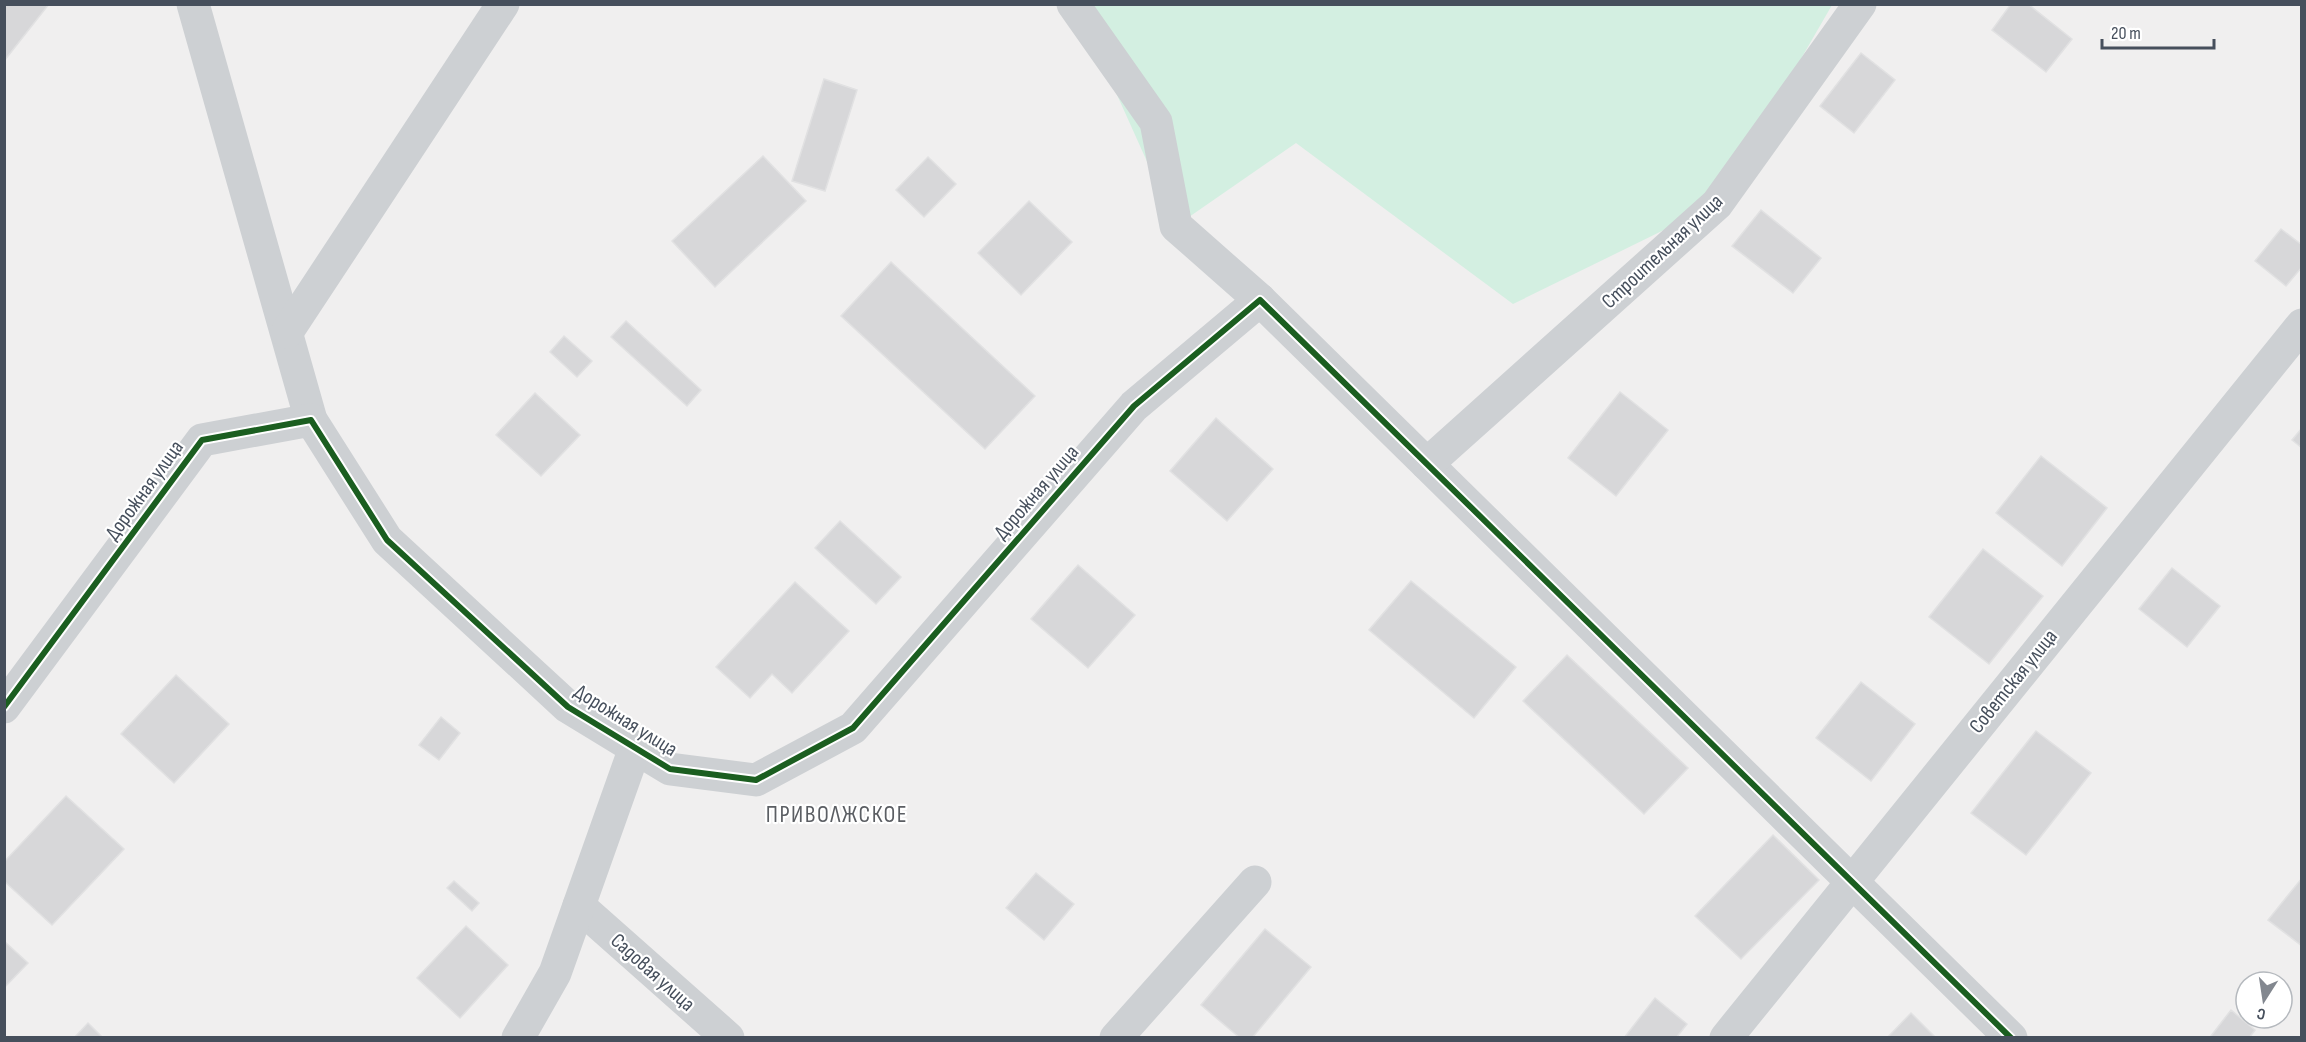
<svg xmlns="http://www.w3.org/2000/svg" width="2306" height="1042" font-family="'Sofia Sans Condensed',sans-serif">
  <rect width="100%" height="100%" fill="#f0efef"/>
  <path fill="#d3efe1" d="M1073,5H1832L1717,204L1513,304L1296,143L1176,226L1082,17Z"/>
  <g fill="#d7d7d9" stroke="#e1e1e2" stroke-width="1.5">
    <path d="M4,4H49L4,61Z"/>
    <path d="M2011,4H2028L2072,39L2046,72L1992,30Z"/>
    <path d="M1861,53L1895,80L1854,133L1820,106Z"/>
    <path d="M824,79L857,90L825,191L792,181Z"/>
    <path d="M763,156L806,201L715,287L672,241Z"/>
    <path d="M928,157L956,184L924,217L896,190Z"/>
    <path d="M1029,201L1072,242L1021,295L978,253Z"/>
    <path d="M1761,210L1821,258L1793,293L1732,246Z"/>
    <path d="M2281,229L2302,245V267L2286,286L2255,261Z"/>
    <path d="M891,262L1035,396L985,449L841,316Z"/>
    <path d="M626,321L701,390L687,406L611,337Z"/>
    <path d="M564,336L592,361L577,377L550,352Z"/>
    <path d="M1620,392L1668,430L1616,496L1568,458Z"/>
    <path d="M535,393L580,435L541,476L496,435Z"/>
    <path d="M1216,418L1273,469L1227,521L1170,471Z"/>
    <path d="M2302,428V448L2292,440Z"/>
    <path d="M2041,456L2107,508L2062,566L1996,513Z"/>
    <path d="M840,521L901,577L876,604L815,548Z"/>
    <path d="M1983,549L2043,596L1989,664L1929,617Z"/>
    <path d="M1078,565L1135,615L1088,668L1031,619Z"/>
    <path d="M2172,568L2220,606L2187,647L2139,609Z"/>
    <path d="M1411,581L1516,667L1474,718L1369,630Z"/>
    <path d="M795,582L849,631L792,693L772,674L750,698L716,667Z"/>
    <path d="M1567,655L1688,768L1644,814L1523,701Z"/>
    <path d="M176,675L229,724L174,783L121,734Z"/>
    <path d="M1861,682L1915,724L1871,781L1816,738Z"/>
    <path d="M441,717L460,733L439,760L419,745Z"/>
    <path d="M2036,731L2091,773L2026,855L1971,813Z"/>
    <path d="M66,796L124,849L52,925L4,881V862Z"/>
    <path d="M1773,835L1819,880L1741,959L1695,916Z"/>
    <path d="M1036,873L1074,904L1044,940L1006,908Z"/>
    <path d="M2302,878V946L2268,920Z"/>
    <path d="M454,881L479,903L472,911L447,888Z"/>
    <path d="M466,926L508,965L460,1018L417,978Z"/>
    <path d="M1265,929L1311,967L1252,1038H1240L1201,1005Z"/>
    <path d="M4,941L28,963L4,988Z"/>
    <path d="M1655,998L1687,1024L1676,1038H1624Z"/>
    <path d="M2231,1010L2255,1030L2249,1038H2213L2211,1036Z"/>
    <path d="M1911,1013L1936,1038H1887Z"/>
    <path d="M88,1023L103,1038H74Z"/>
  </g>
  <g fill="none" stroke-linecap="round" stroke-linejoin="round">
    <g stroke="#cdd0d3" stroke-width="33">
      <path d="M193,4L311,420L387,540L568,707L670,769L756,780L853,728L1134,406L1260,300"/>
      <path d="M1073,4L1156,122L1176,226L1260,300L2011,1038"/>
      <path d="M287,332L503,4"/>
      <path d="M1427,464L1717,204L1860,4"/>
      <path d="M4,707L202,440L311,420"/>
      <path d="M579,906L728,1038"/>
      <path d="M518,1038L555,973L635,748"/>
      <path d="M1116,1038L1255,882"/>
      <path d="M1726,1038L2302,325"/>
    </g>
    <defs>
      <path id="cycleway" d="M4,707L202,440L311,420L387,540L568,707L670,769L756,780L853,728L1134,406L1260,300L2011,1038"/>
    </defs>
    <use href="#cycleway" stroke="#fff" stroke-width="10"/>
    <use href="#cycleway" stroke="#1b5e20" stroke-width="6"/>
  </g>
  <g text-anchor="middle" stroke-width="4.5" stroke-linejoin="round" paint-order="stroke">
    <g font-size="21" fill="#464f5c" stroke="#fff">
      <text transform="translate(1662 251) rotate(-43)" y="7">Строительная улица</text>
      <text transform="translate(144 490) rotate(-54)" y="7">Дорожная улица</text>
      <text transform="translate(1036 492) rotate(-49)" y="7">Дорожная улица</text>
      <text transform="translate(2013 681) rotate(-51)" y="7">Советская улица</text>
      <text transform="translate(626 720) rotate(32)" y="7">Дорожная улица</text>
      <text transform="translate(653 972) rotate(42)" y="7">Садовая улица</text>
    </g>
    <g font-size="24" letter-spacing="1.5" fill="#5b5e63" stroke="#fff">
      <text x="837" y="822">ПРИВОЛЖСКОЕ</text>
    </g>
  </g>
  <rect width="2306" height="1042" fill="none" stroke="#464f5c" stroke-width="12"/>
  <g transform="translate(2264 1000) rotate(192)"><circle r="28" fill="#ffffff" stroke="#b5b9be" stroke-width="1.5"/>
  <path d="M0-4.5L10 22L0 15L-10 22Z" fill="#82878f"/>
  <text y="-9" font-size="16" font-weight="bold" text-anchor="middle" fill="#464f5c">С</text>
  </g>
  <path d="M2102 39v9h112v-9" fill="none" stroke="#464f5c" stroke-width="3"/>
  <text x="2111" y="39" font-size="18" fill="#464f5c" stroke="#ffffff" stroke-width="4.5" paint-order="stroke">20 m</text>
</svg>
